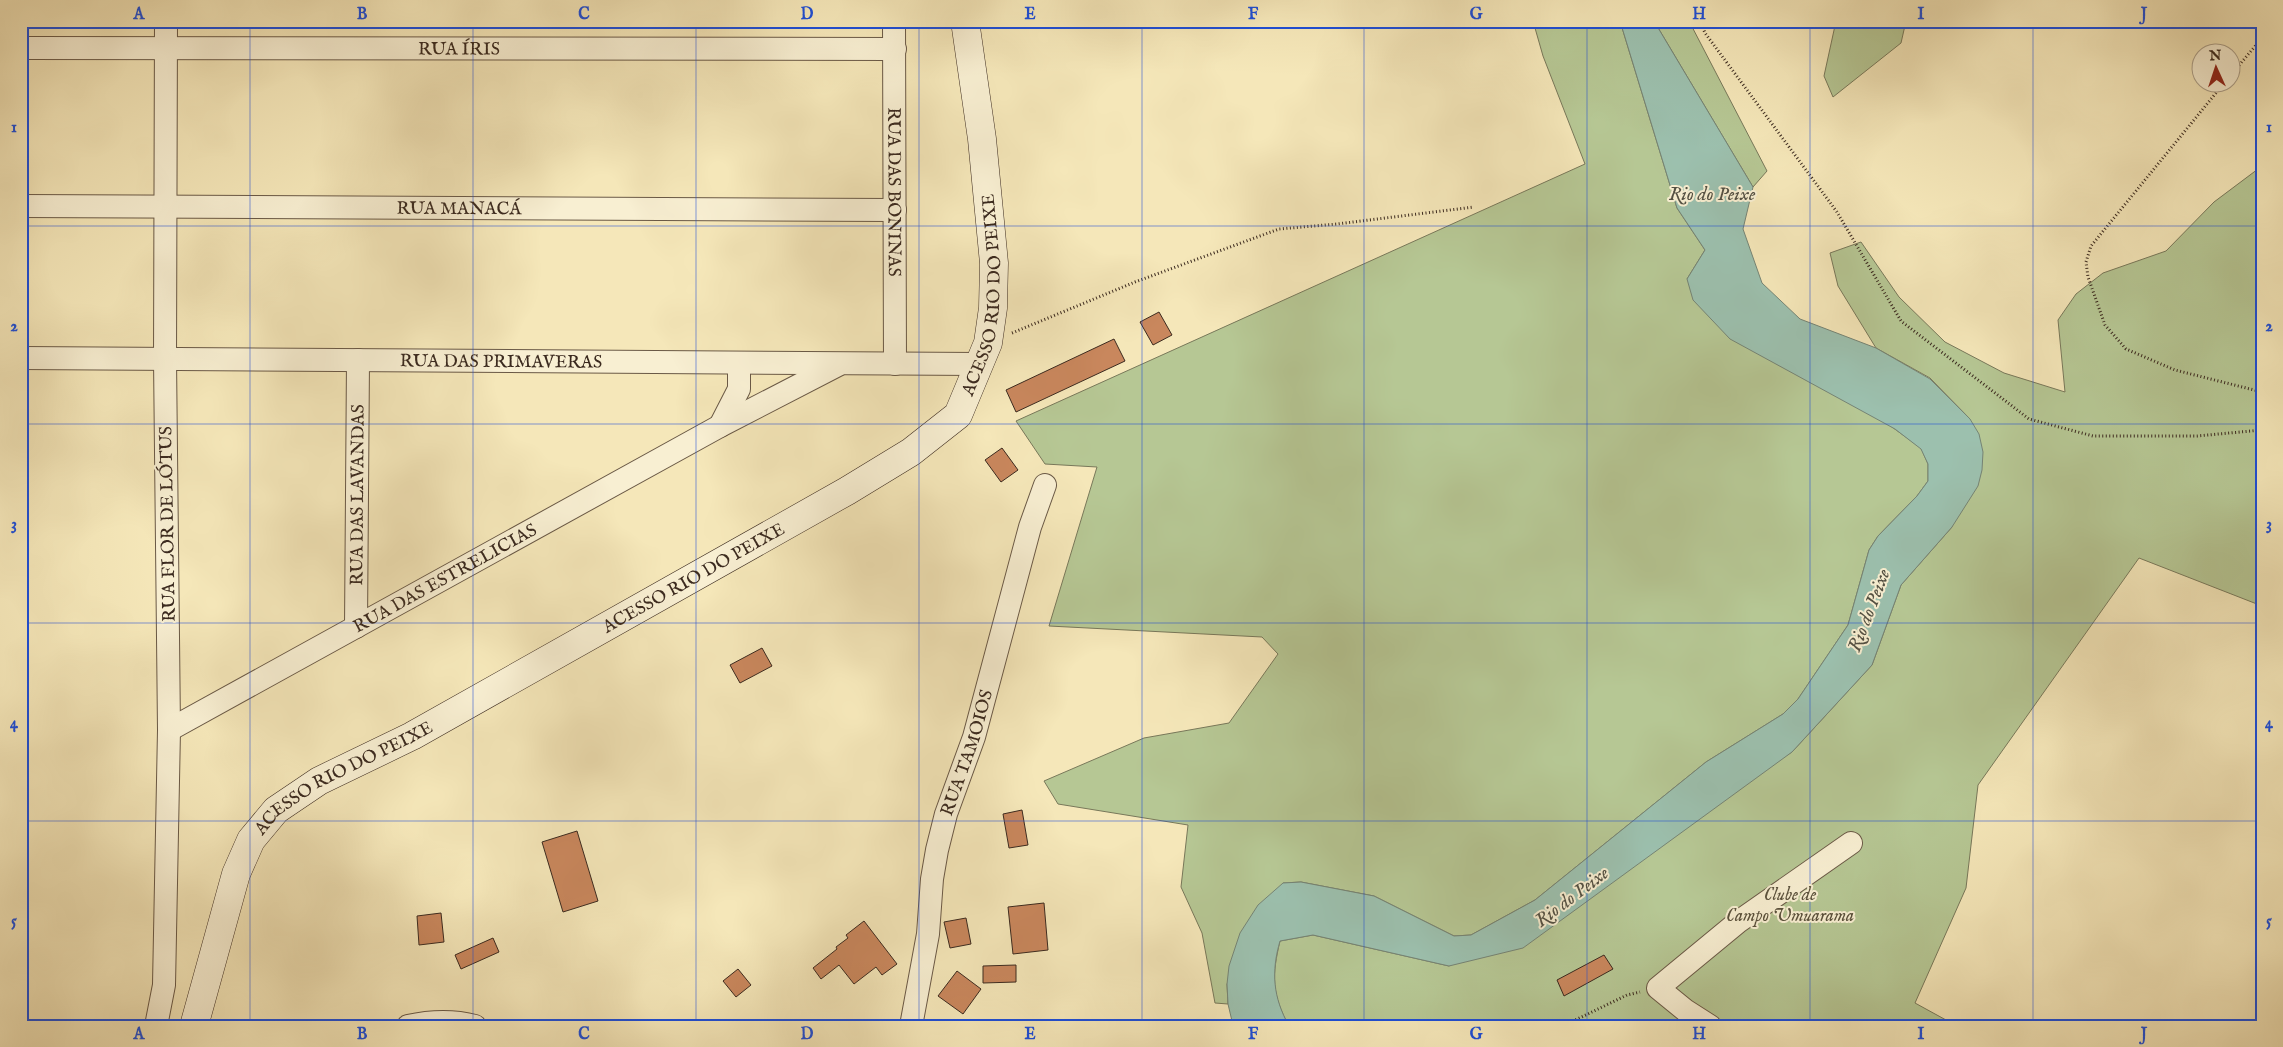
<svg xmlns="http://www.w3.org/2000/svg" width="2283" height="1047" font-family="'IM FELL English',serif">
  <rect width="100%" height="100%" fill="#f5e7b9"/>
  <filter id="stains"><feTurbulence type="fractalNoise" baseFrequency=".004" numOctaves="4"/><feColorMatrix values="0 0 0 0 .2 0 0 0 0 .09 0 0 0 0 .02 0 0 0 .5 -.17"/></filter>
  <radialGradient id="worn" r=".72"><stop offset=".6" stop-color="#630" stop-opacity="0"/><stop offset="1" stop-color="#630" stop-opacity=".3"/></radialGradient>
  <g fill="#b6c794" stroke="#78785a">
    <path d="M1533,21H1620L1677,208L1705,250L1687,279L1921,448L1928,464V481L1917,496L1878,536L1869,550L1848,625L1798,699L1783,714L1706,762L1535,900L1471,935L1454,936L1374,896L1301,882L1283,883L1227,984L1228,1004L1215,1003L1202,933L1181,887L1188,825L1058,804L1044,781L1144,738L1229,723L1278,654L1262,637L1049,626L1097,467L1045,464L1016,421L1585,164L1543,56Z"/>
    <path d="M1654,21H1689L1767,171L1753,187Z"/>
    <path d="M1836,21H1906L1901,43L1833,97L1824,76Z"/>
    <path d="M2262,166V606L2139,558L1978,785L1966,888L1915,1003L1957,1026H1289C1271,994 1272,975 1280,941L1313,935L1449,966L1792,752L1804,739L1872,665L1901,585L1952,527L1970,419L1930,378L1876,348L1838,286L1830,253L1861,242L1899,297L1945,342L2004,373L2065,392L2058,320L2076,294L2103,273L2166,251L2214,202Z"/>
  </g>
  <path fill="#9cc0ae" stroke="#758475" d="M1620,21H1654L1753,187L1743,229L1762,283L1800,319L1876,348L1930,379L1970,419L1979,434L1983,452L1982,470L1978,486L1952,527L1901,585L1872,665L1792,752L1523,948L1449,966L1313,935L1280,941C1271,972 1273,997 1289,1026H1235L1232,1021L1228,1004L1227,984L1229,966L1240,933L1258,905L1283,883L1301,882L1374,896L1454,936L1471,935L1535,900L1706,762L1783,714L1798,699L1848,625L1869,550L1878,536L1917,496L1928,481V464L1921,449L1895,429L1730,339L1693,300L1687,279L1705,250L1677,208Z"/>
  <g fill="#c9875d" stroke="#3b2a1f">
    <path d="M1159,312L1172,335L1153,345L1140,322Z"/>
    <path d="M1114,339L1125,361L1016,412L1006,390Z"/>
    <path d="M1002,448L1018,470L1001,482L985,460Z"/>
    <path d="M762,648L772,666L740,683L730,665Z"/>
    <path d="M1022,810L1028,845L1009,848L1003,814Z"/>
    <path d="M577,831L598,901L563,912L542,842Z"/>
    <path d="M1044,903L1048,950L1013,954L1008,907Z"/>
    <path d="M441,913L444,942L419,945L417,916Z"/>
    <path d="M966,918L971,944L950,948L944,922Z"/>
    <path d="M864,921L897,964L882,975L876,967L854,984L839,965L821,979L813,968L837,949L836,947L848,938L846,935Z"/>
    <path d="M493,938L499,952L461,969L455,955Z"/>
    <path d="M1604,955L1613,969L1564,996L1557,980Z"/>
    <path d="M1016,965V982L983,983V966Z"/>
    <path d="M738,969L751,985L736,997L723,981Z"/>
    <path d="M957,971L981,989L963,1014L938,996Z"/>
  </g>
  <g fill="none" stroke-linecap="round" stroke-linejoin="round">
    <defs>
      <g id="street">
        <path id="s1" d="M894,21L895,364"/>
        <path id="s2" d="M21,48L895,49"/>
        <path id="s3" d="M21,206L895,210"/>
        <path id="s4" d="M21,358L980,364"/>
        <path d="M720,426L739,389V363"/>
        <path id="s5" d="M356,627L358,360"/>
        <path id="s6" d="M169,730L720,426L838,365"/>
        <path d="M156,1026L164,985L169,730L165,359L166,21"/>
        <path d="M408,1026C431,1021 452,1020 475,1026"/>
        <path id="s7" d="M911,1026L928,934L932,879L937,850L946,814L974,737L1030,527L1045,485"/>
        <path d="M1710,1026L1685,1010L1658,988L1738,922L1851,843"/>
      </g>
      <g id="secondary">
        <path id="s8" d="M194,1026L236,874L251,840L276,810L319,781L412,736L847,491L911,452L958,415L988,343L993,308L994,263L982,139L965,21"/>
      </g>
    </defs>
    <use href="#street" stroke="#6a5946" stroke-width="24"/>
    <use href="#secondary" stroke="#3b2a1f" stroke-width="29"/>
    <g stroke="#3b2a1f" stroke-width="3" stroke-dasharray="1 2.5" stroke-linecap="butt">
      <path d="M1700,21L1705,33L1837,212L1901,321L2029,419L2093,436H2197L2262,430"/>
      <path d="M2230,76L2262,38"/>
      <path d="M2225,82L2091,246L2086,262L2088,277L2105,325L2126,349L2175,370L2262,392"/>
      <path d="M1012,333L1135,282L1279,229L1337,224L1474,207"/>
      <path d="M1563,1026L1627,995L1640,992"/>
    </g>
    <use href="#street" stroke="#f8efd2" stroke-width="22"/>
    <use href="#secondary" stroke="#f8efd2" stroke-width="28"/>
  </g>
  <path fill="none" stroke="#1d4ed8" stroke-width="1" stroke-opacity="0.55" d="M250,21V1026M473,21V1026M696,21V1026M919,21V1026M1142,21V1026M1364,21V1026M1587,21V1026M1810,21V1026M2033,21V1026M21,226H2262M21,424H2262M21,623H2262M21,821H2262"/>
  <g text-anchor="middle" stroke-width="4" stroke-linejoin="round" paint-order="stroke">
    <g font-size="18" fill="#3b2a1f" stroke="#f8efd2">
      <text dy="6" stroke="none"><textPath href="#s2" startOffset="438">RUA ÍRIS</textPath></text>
      <text dy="6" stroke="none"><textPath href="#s1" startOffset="171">RUA DAS BONINAS</textPath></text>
      <text dy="6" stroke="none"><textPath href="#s3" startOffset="438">RUA MANACÁ</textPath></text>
      <text dy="6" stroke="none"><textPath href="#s8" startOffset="1148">ACESSO RIO DO PEIXE</textPath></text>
      <text dy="6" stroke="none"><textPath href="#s4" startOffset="480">RUA DAS PRIMAVERAS</textPath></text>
      <text dy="6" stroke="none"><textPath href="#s5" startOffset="132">RUA DAS LAVANDAS</textPath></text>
      <text transform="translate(167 524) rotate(-91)" y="6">RUA FLOR DE LÓTUS</text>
      <text dy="6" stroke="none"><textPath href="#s8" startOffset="712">ACESSO RIO DO PEIXE</textPath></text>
      <text dy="6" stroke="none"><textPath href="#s6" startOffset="315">RUA DAS ESTRELICIAS</textPath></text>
      <text dy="6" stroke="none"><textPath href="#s7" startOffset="280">RUA TAMOIOS</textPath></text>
      <text dy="6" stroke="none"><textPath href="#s8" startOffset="308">ACESSO RIO DO PEIXE</textPath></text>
    </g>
    <g font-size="18" font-style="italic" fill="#5a513c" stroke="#f8efd2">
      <text x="1790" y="900">Clube de<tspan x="1790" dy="21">Campo Umuarama</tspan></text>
    </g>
    <g font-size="19" font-style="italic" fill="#535043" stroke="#f8efd2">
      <text x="1712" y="200">Rio do Peixe</text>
      <text transform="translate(1868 610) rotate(-69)" y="7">Rio do Peixe</text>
      <text transform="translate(1571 896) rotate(-37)" y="7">Rio do Peixe</text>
    </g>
  </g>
  <rect width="2283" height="1047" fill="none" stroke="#f5e7b9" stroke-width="55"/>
  <g transform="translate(2216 68) rotate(357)"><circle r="24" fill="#f8efd2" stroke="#aca08a"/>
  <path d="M0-4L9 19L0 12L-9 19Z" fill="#8f2418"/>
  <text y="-8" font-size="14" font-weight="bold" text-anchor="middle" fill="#3b2a1f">N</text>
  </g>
  <rect x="28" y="28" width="2228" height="992" fill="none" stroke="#1d4ed8" stroke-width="2"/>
  <g font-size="16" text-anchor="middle" font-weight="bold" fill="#1d4ed8">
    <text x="139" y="19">A</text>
    <text x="362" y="19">B</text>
    <text x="584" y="19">C</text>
    <text x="807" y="19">D</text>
    <text x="1030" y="19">E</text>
    <text x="1253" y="19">F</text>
    <text x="1476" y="19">G</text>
    <text x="1699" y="19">H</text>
    <text x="1921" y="19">I</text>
    <text x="2144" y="19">J</text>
    <text x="14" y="132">1</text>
    <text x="2269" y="132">1</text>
    <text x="14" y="331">2</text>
    <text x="2269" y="331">2</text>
    <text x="14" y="529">3</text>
    <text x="2269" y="529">3</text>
    <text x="14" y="728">4</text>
    <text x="2269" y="728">4</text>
    <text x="14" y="926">5</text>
    <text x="2269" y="926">5</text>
    <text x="139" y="1039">A</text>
    <text x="362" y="1039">B</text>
    <text x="584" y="1039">C</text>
    <text x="807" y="1039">D</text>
    <text x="1030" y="1039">E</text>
    <text x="1253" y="1039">F</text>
    <text x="1476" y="1039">G</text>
    <text x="1699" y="1039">H</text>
    <text x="1921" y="1039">I</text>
    <text x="2144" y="1039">J</text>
  </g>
  <rect width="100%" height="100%" filter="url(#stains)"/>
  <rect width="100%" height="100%" fill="url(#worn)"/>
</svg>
